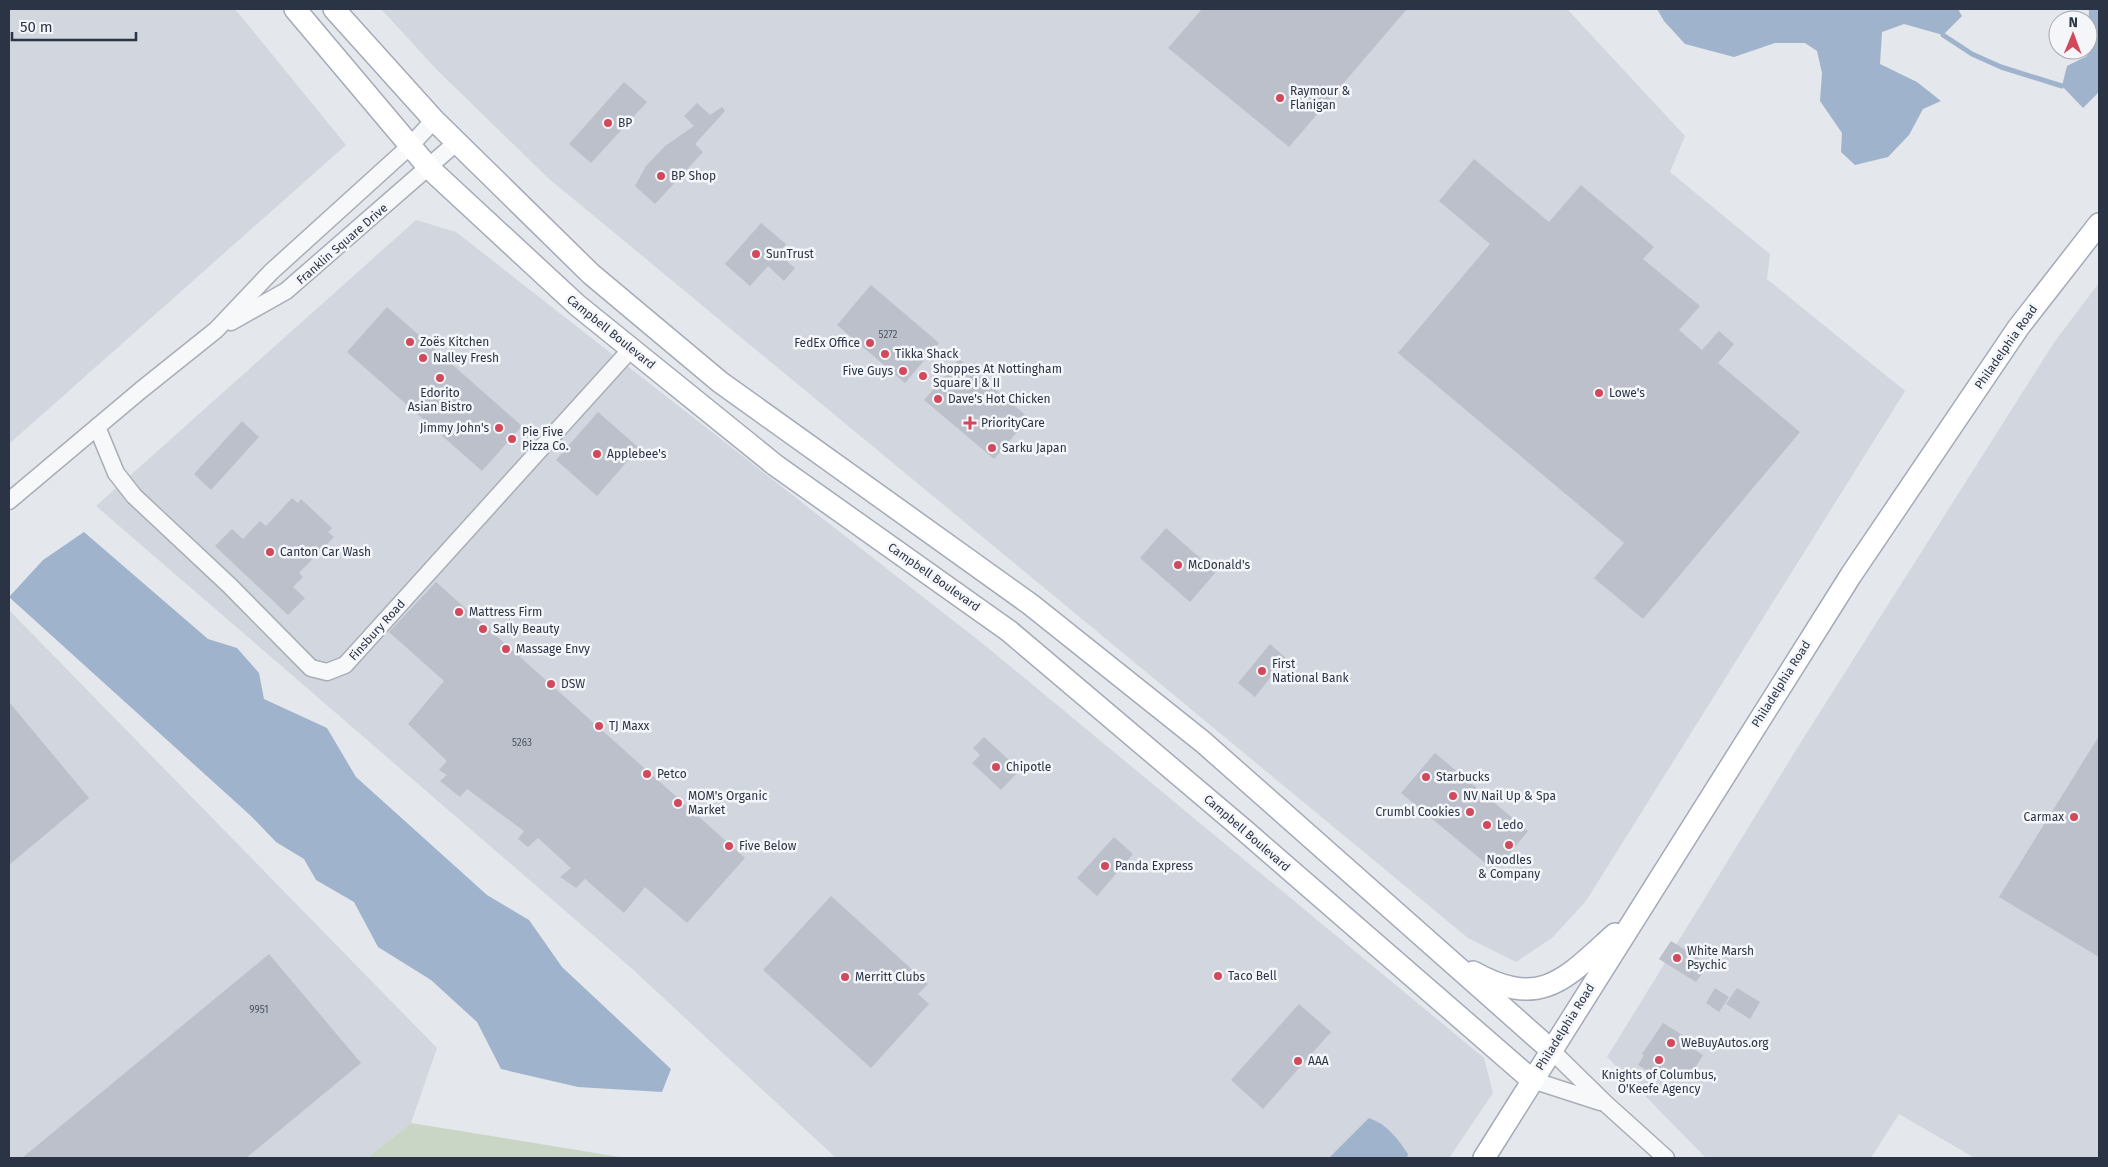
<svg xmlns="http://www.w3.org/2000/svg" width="2108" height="1167" font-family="'Fira Sans',sans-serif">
  <rect width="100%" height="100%" fill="#e4e7ec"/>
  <g fill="#d2d6de">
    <path d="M9,9H235L346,145L9,444Z"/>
    <path d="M381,9H1567L1685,136L1670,172L1770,254L1767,279L1905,391L1586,901L1553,937L1516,962L1468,938L548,178L437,70Z"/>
    <path d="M416,220L456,232L987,647L1484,1058L1493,1093L1449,1158H836L629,966L96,506Z"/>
    <path d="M2099,283V1158H1975L1899,1114L1871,1158H1706L1607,1057L1801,742L2055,341Z"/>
    <path d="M9,610L437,1048L411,1123L367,1158H9Z"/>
  </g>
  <path fill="#c9d6c5" d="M411,1123L626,1158H367Z"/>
  <g fill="#9fb4cc">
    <path d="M1657,9H1958L1962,16L1943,35L1904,24L1882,32L1880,64L1917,82L1941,101L1923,109L1909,135L1888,157L1855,165L1841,152L1842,133L1820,101L1822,73L1817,51L1805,43H1775L1734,57L1685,44L1664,21Z"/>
    <path d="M2089,9H2099V92L2083,108L2062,86L2067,66L2087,56Z"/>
    <path d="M84,532L208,639L237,648L259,673L264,699L327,728L356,777L487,895L529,920L562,967L671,1069L662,1092L578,1087L501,1069L477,1022L431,980L378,947L354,902L316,880L304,859L276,842L251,816L9,597L43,560Z"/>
    <path d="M1369,1118C1388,1125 1397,1138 1408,1154L1407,1158H1329Z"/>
  </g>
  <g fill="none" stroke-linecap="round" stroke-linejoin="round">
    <path stroke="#9fb4cc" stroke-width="5" d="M1943,35L1972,54L2001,67L2062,86"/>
  </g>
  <g fill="#bbc0ca">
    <path d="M1202,9H1407L1289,147L1168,48Z"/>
    <path d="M624,82L647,102L591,163L569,144Z"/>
    <path d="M697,103L710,115L722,107L725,111L695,144L703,152L655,204L635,186L646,166L665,146L694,126L684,116Z"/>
    <path d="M1474,159L1549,222L1581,185L1654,247L1643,259L1700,306L1679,330L1702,350L1719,331L1734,344L1718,363L1800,432L1643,619L1594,578L1624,543L1398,353L1490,244L1439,201Z"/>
    <path d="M761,223L786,244L778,254L795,268L784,281L768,266L750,286L725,264Z"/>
    <path d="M871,285L939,343L905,383L837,325Z"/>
    <path d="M387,307L522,426L482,471L347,352Z"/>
    <path d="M959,359L1029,418L994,459L924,400Z"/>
    <path d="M598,412L639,448L597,496L556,460Z"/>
    <path d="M242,421L259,437L211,490L194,474Z"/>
    <path d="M292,498L298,503L301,499L332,528L328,532L334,537L299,573L303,577L293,587L305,598L288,615L215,546L232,529L243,539L260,521L266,526Z"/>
    <path d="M1166,528L1216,572L1190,602L1140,558Z"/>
    <path d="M436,582L745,858L687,923L645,887L624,913L585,879L576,888L560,877L571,868L538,838L528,847L518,839L524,831L467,789L460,797L440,781L447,775L439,770L447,761L408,724L444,681L389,632Z"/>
    <path d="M1270,644L1286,658L1255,697L1238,683Z"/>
    <path d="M9,702L89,798L9,865Z"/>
    <path d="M2099,736V957L1999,897Z"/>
    <path d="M984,737L1020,770L1001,790L972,763L980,755L973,748Z"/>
    <path d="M1435,753L1528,831L1495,871L1401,793Z"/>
    <path d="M1114,837L1133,854L1097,896L1077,878Z"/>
    <path d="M831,896L928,984L918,994L929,1004L871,1068L763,970Z"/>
    <path d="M1671,941L1707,963L1705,965L1707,967L1696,982L1659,959Z"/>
    <path d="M269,954L361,1063L246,1158H22Z"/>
    <path d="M1715,988L1729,997L1719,1012L1706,1003Z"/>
    <path d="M1737,988L1760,1002L1750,1019L1726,1004Z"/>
    <path d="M1299,1004L1331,1032L1263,1109L1231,1080Z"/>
    <path d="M1663,1023L1689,1039L1685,1044L1703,1055L1689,1078L1673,1068L1665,1081L1638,1065L1644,1055L1642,1054Z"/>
  </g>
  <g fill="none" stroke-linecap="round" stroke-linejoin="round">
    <defs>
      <g id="minor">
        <path d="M231,322L286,291L457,142"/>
        <path d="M97,427L116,473L134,496L229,585L311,668L327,672L345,665L631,349"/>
        <path d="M9,501L141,390L216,330L271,272L410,146L434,120"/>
        <path d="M1551,1050L1605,1103L1666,1158"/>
        <path d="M1532,1080L1600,1102"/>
      </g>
      <g id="major">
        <path d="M295,9L429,168L577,305L775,465L1009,631L1244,830L1532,1080"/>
        <path d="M334,9L434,120L591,274L720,382L1030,604L1203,742L1551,1050"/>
        <path d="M1473,972C1541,1010 1565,979 1615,934"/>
        <path d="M1484,1158L1851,575L2018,328L2099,224"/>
      </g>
    </defs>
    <use href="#minor" stroke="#a9aeb7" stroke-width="19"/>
    <use href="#major" stroke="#a3abb8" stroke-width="24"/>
    <use href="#minor" stroke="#f7f8fa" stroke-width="16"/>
    <use href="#major" stroke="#fff" stroke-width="21"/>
  </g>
  <g fill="#d1495b" stroke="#f4f6f9" stroke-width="2">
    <circle cx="1280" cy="98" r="5"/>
    <circle cx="608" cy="123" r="5"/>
    <circle cx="661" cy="176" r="5"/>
    <circle cx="756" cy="254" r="5"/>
    <circle cx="410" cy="342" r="5"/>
    <circle cx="870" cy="343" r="5"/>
    <circle cx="885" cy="354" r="5"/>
    <circle cx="423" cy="358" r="5"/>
    <circle cx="903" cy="371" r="5"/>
    <circle cx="923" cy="376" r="5"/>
    <circle cx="440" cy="378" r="5"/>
    <circle cx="1599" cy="393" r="5"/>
    <circle cx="938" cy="399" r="5"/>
    <path d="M967.5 415.5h5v5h5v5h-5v5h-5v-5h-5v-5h5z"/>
    <circle cx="499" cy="428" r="5"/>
    <circle cx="512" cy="439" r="5"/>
    <circle cx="992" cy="448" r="5"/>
    <circle cx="597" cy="454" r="5"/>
    <circle cx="270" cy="552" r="5"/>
    <circle cx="1178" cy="565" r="5"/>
    <circle cx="459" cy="612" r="5"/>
    <circle cx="483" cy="629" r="5"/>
    <circle cx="506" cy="649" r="5"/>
    <circle cx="1262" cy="671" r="5"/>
    <circle cx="551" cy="684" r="5"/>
    <circle cx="599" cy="726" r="5"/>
    <circle cx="996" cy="767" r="5"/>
    <circle cx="647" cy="774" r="5"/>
    <circle cx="1426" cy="777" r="5"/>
    <circle cx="1453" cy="796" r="5"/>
    <circle cx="678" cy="803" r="5"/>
    <circle cx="1470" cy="812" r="5"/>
    <circle cx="2074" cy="817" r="5"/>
    <circle cx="1487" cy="825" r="5"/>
    <circle cx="1509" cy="845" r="5"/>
    <circle cx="729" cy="846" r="5"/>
    <circle cx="1105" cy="866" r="5"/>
    <circle cx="1677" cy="958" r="5"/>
    <circle cx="1218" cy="976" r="5"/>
    <circle cx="845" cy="977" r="5"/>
    <circle cx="1671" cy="1043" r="5"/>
    <circle cx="1659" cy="1060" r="5"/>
    <circle cx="1298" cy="1061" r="5"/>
  </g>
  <g text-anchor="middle" stroke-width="5" stroke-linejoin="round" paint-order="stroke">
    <g font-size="10" fill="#4f5766">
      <text x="888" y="338">5272</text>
      <text x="522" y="746">5263</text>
      <text x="259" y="1013">9951</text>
    </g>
    <g font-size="12" fill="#2b3445" stroke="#f4f6f9" text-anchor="start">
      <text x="1290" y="95">Raymour &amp;<tspan x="1290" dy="14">Flanigan</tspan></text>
      <text x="618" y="127">BP</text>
      <text x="671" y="180">BP Shop</text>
      <text x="766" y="258">SunTrust</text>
      <text x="420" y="346">Zoës Kitchen</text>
      <text x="860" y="347" text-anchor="end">FedEx Office</text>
      <text x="895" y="358">Tikka Shack</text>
      <text x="433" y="362">Nalley Fresh</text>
      <text x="933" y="373">Shoppes At Nottingham<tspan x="933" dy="14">Square I &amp; II</tspan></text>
      <text x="893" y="375" text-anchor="end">Five Guys</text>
      <text x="440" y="397" text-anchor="middle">Edorito<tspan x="440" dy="14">Asian Bistro</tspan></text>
      <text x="1609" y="397">Lowe's</text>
      <text x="948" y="403">Dave's Hot Chicken</text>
      <text x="981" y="427">PriorityCare</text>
      <text x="489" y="432" text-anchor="end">Jimmy John's</text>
      <text x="522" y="436">Pie Five<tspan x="522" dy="14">Pizza Co.</tspan></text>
      <text x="1002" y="452">Sarku Japan</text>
      <text x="607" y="458">Applebee's</text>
      <text x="280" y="556">Canton Car Wash</text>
      <text x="1188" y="569">McDonald's</text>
      <text x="469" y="616">Mattress Firm</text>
      <text x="493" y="633">Sally Beauty</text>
      <text x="516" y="653">Massage Envy</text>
      <text x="1272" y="668">First<tspan x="1272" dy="14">National Bank</tspan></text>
      <text x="561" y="688">DSW</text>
      <text x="609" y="730">TJ Maxx</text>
      <text x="1006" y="771">Chipotle</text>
      <text x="657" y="778">Petco</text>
      <text x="1436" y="781">Starbucks</text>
      <text x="688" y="800">MOM's Organic<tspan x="688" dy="14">Market</tspan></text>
      <text x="1463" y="800">NV Nail Up &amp; Spa</text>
      <text x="1460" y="816" text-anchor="end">Crumbl Cookies</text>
      <text x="2064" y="821" text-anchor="end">Carmax</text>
      <text x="1497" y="829">Ledo</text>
      <text x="739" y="850">Five Below</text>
      <text x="1509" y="864" text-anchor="middle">Noodles<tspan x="1509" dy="14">&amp; Company</tspan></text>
      <text x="1115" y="870">Panda Express</text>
      <text x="1687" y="955">White Marsh<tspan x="1687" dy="14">Psychic</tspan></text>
      <text x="1228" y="980">Taco Bell</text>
      <text x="855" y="981">Merritt Clubs</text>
      <text x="1681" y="1047">WeBuyAutos.org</text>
      <text x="1308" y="1065">AAA</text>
      <text x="1659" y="1079" text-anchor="middle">Knights of Columbus,<tspan x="1659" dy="14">O'Keefe Agency</tspan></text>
    </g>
    <g font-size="12" fill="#2b3445" stroke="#f4f6f9">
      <text transform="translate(342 244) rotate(-41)" y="4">Franklin Square Drive</text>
      <text transform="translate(611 332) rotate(39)" y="4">Campbell Boulevard</text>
      <text transform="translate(2006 347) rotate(-55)" y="4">Philadelphia Road</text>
      <text transform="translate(934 577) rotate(35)" y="4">Campbell Boulevard</text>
      <text transform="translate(377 630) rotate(-48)" y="4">Finsbury Road</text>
      <text transform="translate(1781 684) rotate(-58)" y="4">Philadelphia Road</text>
      <text transform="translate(1247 833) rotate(41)" y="4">Campbell Boulevard</text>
      <text transform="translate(1565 1027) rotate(-58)" y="4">Philadelphia Road</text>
    </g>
  </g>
  <rect width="2108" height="1167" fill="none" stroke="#2b3445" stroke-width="20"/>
  <g transform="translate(2073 35) rotate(1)"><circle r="24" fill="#f4f6f9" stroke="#a4a8b1"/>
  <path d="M0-4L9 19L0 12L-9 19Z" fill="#d1495b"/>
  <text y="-8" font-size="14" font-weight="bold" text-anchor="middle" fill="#2b3445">N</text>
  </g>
  <path d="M12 32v8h124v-8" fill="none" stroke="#2b3445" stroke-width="2.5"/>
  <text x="20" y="32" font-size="15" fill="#2b3445" stroke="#f4f6f9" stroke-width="4" paint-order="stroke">50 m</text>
</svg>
